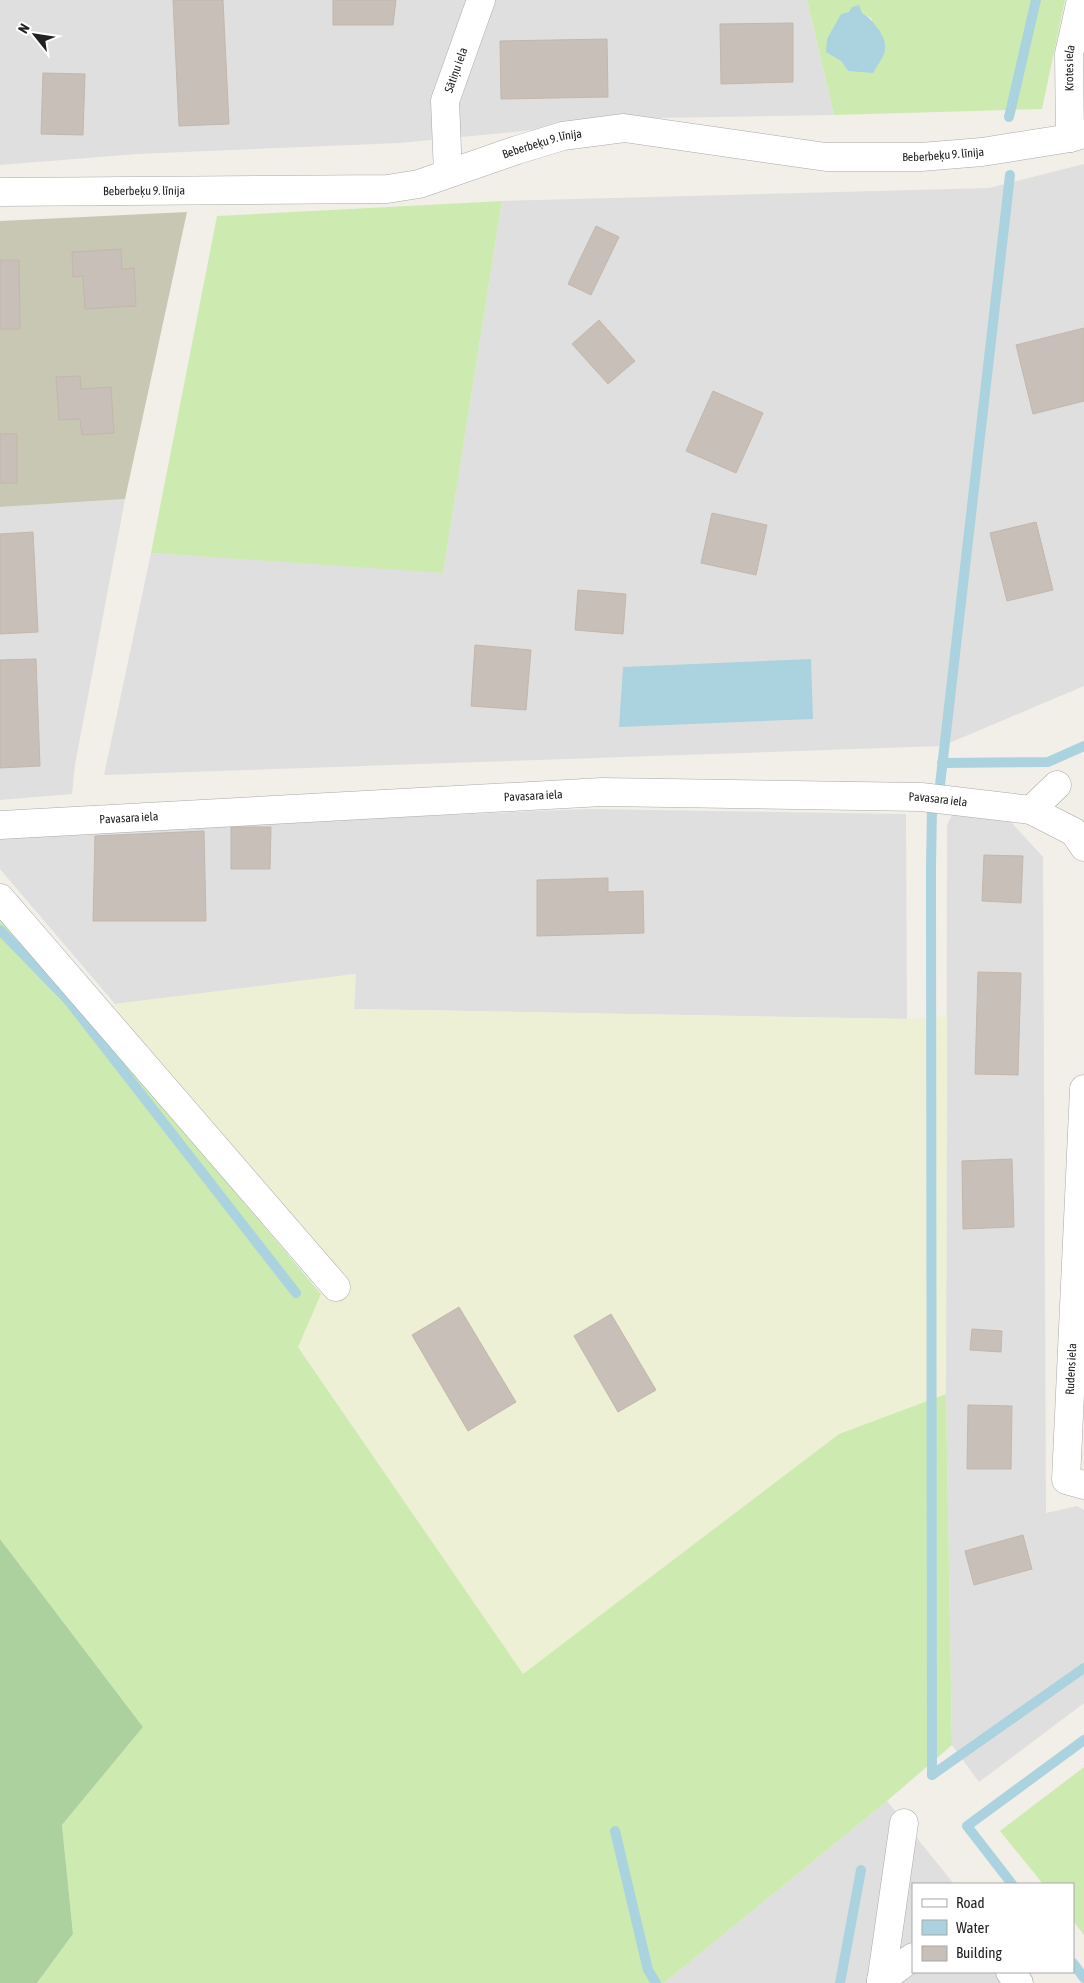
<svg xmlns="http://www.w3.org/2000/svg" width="1084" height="1983" font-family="'Asap Condensed',sans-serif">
  <rect width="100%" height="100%" fill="#f2efe9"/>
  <g fill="#e0dfdf">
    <path d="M0,0H807L834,115L657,118L400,143L137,154L0,165Z"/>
    <path d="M1084,164V686L942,746L104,775L151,553L443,572L502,201L989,188Z"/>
    <path d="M125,499L75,765L72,794L0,800V507Z"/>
    <path d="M587,809L906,814L907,1019L354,1009L355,974L115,1004L0,869V834Z"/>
    <path d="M952,815L1011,822L1043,857L1046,1513L1077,1506L1084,1510V1703L979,1782L952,1745L946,1394L947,825Z"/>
    <path d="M887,1801L954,1884H913V1972H1024L1033,1983H664Z"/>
  </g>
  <path fill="#c7c7b4" d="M187,212L125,499L0,507V221Z"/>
  <path fill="#eef0d5" d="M356,974L354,1009L907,1019L947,1016L946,1394L839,1434L523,1675L298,1346L321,1294L346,1278L121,1019L115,1004Z"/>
  <g fill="#cdebb0" fill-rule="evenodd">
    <path d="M807,0H1065L1042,109L834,115ZM862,13L872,19L848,71L841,61Z"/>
    <path d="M502,201L443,573L151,553L217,216Z"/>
    <path d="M0,912L321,1294L298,1347L523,1674L839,1434L946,1394L952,1745L887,1801L664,1983H37L73,1934L62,1825L143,1727L0,1539Z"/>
    <path d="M1084,1767V1935L1073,1921V1884H1043L1000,1831Z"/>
  </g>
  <path fill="#add19e" d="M0,1539L143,1727L62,1825L73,1934L37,1983H0Z"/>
  <g fill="#aad3df">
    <path d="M859,5L862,13C870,18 873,22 879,30C891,49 884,55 873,73L848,71L841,61L826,52L827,39L841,14L849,12L852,7Z"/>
    <path d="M811,659L813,719L619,727L623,667Z"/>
  </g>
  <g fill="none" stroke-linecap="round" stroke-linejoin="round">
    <g stroke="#aad3df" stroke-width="10">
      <path d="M1009,117L1036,0"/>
      <path d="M942,763L1048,762L1084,746"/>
      <path d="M940,785L1010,175"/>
      <path d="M932,808L931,867L932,1775"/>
      <path d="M0,930L68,1000L296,1293"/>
      <path d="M932,1775L1084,1668"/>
      <path d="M615,1831L648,1970L656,1983"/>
      <path d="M1012,1884L967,1826L1084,1740"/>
      <path d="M1073,1963L1084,1978"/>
      <path d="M840,1983L861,1870"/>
    </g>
  </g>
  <g fill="#c7bfb8" stroke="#c4b6ab">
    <path d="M173,0H223L229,124L179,126Z"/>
    <path d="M333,0H396L393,25H333Z"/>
    <path d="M793,23V82L721,84L720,24Z"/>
    <path d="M607,39L608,97L501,99L500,41Z"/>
    <path d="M43,73L85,74L83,135L41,134Z"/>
    <path d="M596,226L619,237L591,295L568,284Z"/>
    <path d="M121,249L122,269L134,268L136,306L85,309L83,276L73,277L72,252Z"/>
    <path d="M0,260H19L20,329H0Z"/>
    <path d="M599,320L635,361L608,384L572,344Z"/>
    <path d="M1084,328V401L1033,414L1016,345Z"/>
    <path d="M80,376L81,389L111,387L114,433L82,435L80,419L59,420L56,377Z"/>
    <path d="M713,391L763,413L736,473L686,451Z"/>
    <rect x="0" y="434" width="17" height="49"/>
    <path d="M712,513L767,525L756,575L701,563Z"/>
    <path d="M1036,522L1053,590L1007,601L990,533Z"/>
    <path d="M33,532L38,632L0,634V534Z"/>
    <path d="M578,590L626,594L623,634L575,630Z"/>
    <path d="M475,645L531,650L526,710L471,706Z"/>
    <path d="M36,659L40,766L0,768V660Z"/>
    <path d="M231,827H271L270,869H231Z"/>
    <path d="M204,831L206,921H93L95,836Z"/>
    <path d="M984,855L1023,856L1021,903L982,901Z"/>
    <path d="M608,878V892L643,891L644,933L537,936V880Z"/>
    <path d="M978,972L1021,973L1018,1075L975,1074Z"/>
    <path d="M1012,1159L1014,1227L963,1229L962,1161Z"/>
    <path d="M459,1307L516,1402L468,1431L412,1335Z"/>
    <path d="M611,1314L656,1390L618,1412L574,1336Z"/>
    <path d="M972,1329L1002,1331L1001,1352L970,1350Z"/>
    <path d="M968,1405L1012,1406L1011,1469H967Z"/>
    <path d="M1023,1535L1032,1569L974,1585L965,1551Z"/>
  </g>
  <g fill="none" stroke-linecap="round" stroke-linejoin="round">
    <defs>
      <g id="minor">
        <path id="s1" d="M1070,138L1069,54L1081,0"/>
        <path id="s2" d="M448,173L445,101L481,0"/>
        <path id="s3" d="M0,192L387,189L419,184L517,150L563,136L624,128L826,157H921L982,152L1070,138L1084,134"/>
        <path d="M1031,810L1074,832L1084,847"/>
        <path id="s4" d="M0,825L602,792L921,797L1031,810L1057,785"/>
        <path d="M0,898L336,1287"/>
        <path d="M1084,1089L1066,1480L1084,1485"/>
        <path d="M1010,1972L1019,1983"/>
        <path d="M881,1980L913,1957"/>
        <path d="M881,1983L904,1823"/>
      </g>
    </defs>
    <use href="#minor" stroke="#a9a9a9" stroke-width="29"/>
    <use href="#minor" stroke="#fff" stroke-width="28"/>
  </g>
  <g text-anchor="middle" stroke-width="4" stroke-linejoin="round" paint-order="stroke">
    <g font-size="12" fill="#222" stroke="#fff">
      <text dy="4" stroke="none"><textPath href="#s1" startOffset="70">Krotes iela</textPath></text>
      <text dy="4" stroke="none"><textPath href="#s2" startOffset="105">Sātiņu iela</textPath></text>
      <text dy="4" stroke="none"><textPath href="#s3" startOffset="549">Beberbeķu 9. līnija</textPath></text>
      <text dy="4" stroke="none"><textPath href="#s3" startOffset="954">Beberbeķu 9. līnija</textPath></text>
      <text dy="4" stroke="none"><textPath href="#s3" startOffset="144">Beberbeķu 9. līnija</textPath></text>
      <text dy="4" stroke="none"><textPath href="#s4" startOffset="534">Pavasara iela</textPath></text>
      <text dy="4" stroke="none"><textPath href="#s4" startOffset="939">Pavasara iela</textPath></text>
      <text dy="4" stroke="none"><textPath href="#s4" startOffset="129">Pavasara iela</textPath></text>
      <text transform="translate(1071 1369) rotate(-87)" y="4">Rudens iela</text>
    </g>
  </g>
  <rect x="912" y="1883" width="162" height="90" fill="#ffffff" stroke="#a7a7a7"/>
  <rect x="922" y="1899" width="25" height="8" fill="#ffffff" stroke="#a7a7a7"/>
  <text x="956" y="1908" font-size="15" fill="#222222">Road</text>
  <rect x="922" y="1920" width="25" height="15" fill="#aad3df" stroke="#a7a7a7"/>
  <text x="956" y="1933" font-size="15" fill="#222222">Water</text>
  <rect x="922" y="1946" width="25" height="15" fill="#c7bfb8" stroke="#a7a7a7"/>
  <text x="956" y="1958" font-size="15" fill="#222222">Building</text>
  <g transform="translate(35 35) rotate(300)" stroke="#ffffff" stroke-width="4" paint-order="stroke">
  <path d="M0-4L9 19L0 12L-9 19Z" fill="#222222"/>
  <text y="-8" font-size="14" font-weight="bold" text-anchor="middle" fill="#222222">N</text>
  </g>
</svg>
